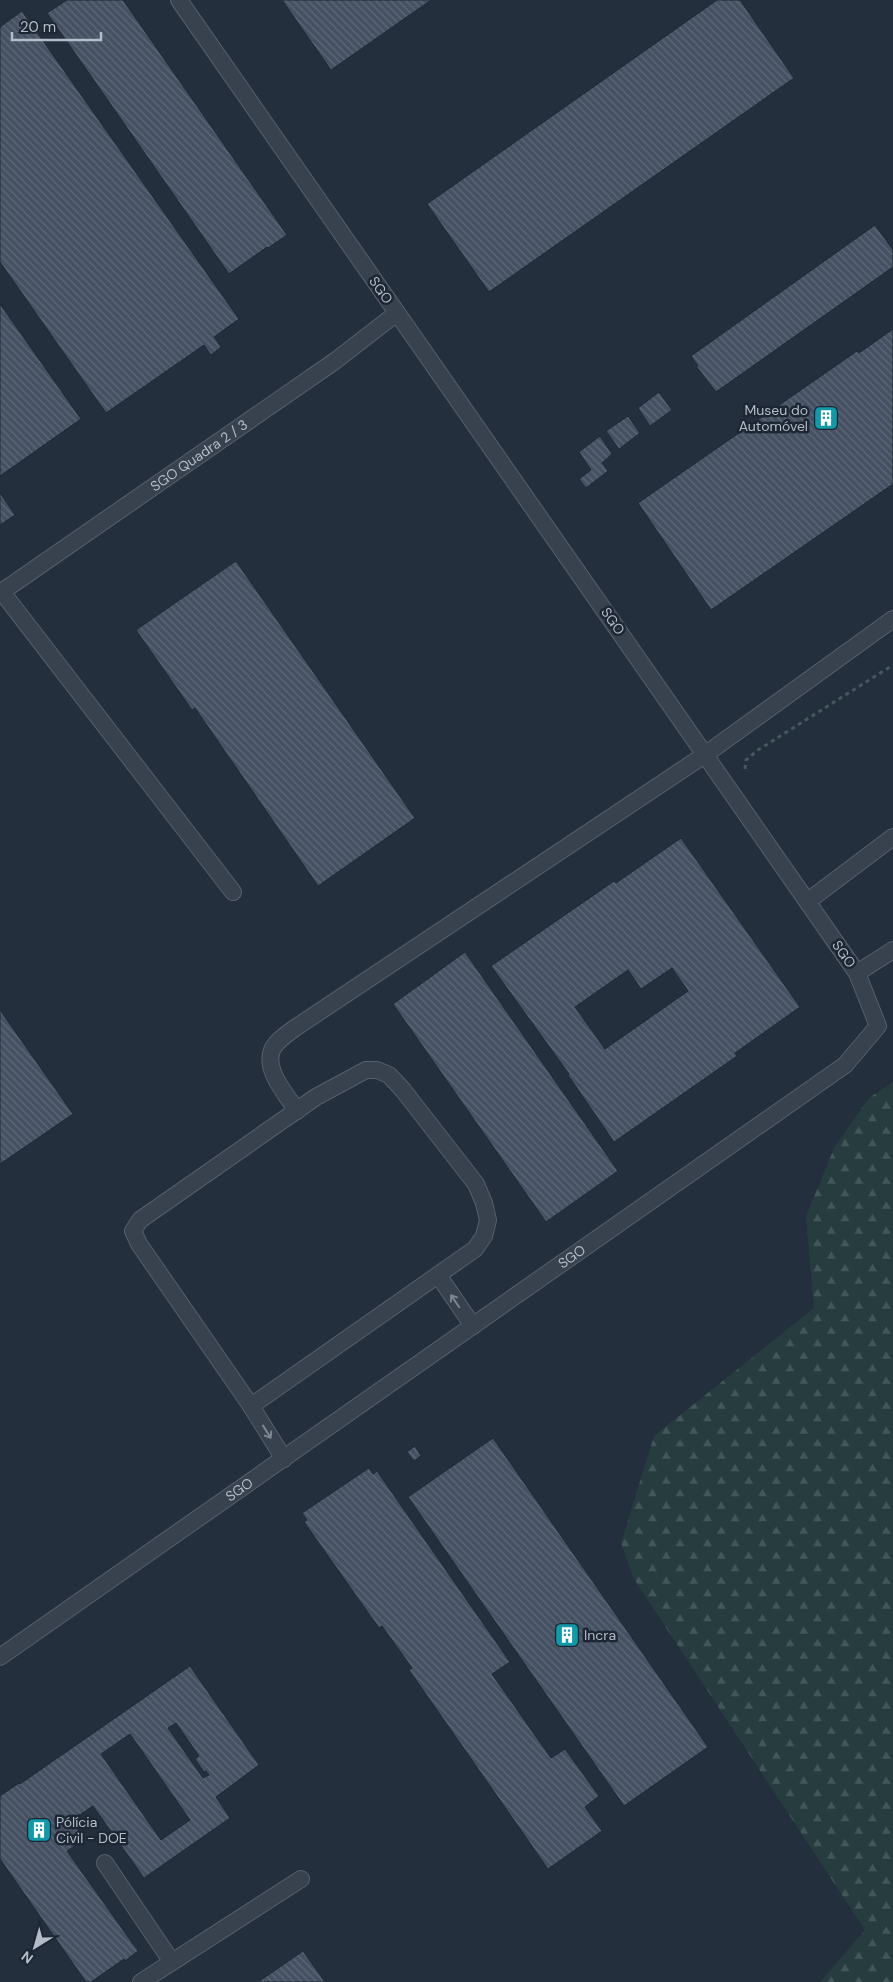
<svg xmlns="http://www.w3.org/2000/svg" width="893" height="1982" font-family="'DM Sans',sans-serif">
  <defs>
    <pattern id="forest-firs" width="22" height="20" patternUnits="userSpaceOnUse" patternTransform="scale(1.25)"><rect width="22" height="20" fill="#263c3f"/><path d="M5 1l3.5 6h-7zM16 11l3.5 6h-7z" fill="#435659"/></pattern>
    <pattern id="building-back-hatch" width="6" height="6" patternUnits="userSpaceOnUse" patternTransform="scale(1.25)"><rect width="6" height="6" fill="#455162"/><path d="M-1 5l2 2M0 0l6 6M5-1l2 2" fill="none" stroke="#5d6877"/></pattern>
  </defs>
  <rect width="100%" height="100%" fill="#242f3e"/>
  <path fill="url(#forest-firs)" d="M893,1082V1982H820L865,1930L634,1579L621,1543L654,1436L814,1308L806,1216L835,1146L869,1098Z"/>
  <g fill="url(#building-back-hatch)" stroke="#1f2835" fill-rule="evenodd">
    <path d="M67,0H123L287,235L268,248L267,247L229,274L47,13Z"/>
    <path d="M282,0H431L331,70Z"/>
    <path d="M717,0H740L794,78L489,292L427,204Z"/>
    <path d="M22,11L239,319L214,337L221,347L211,355L204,345L106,413L0,262V27Z"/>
    <path d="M875,225L893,250V267L716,392L696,366H698L691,356Z"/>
    <path d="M0,304L81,419L0,476Z"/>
    <path d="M893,329V484L711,610L638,503L857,351L859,353Z"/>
    <path d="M659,392L672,410L650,426L638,408Z"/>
    <path d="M628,416L640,433L619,449L606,431Z"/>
    <path d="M600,436L612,454L602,463L608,471L586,488L579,479L591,470L579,452Z"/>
    <path d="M0,493L15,515L0,525Z"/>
    <path d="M236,561L415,818L318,886L195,708L192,710L136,630Z"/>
    <path d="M681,838L800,1007L735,1053L737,1056L614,1142L568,1075L569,1074L491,966L614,881L616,883ZM672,968L688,991L605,1049L575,1007L628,970L641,989Z"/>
    <path d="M465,952L618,1171L546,1222L393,1004Z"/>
    <path d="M0,1010L73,1114L0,1164Z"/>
    <path d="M493,1438L708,1747L624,1806L408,1497Z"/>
    <path d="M415,1446L421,1456L414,1461L407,1452Z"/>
    <path d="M369,1468L373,1474L377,1471L510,1662L492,1674L551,1758L565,1749L599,1796L585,1807L602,1831L548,1869L409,1670L412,1668L382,1626L379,1628L304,1522L307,1520L302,1513Z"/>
    <path d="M190,1666L259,1765L216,1797L230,1818L144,1878L93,1806L72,1820L85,1839L67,1851L138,1951L125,1961L124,1959L91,1982H86L0,1859V1796L19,1783L20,1784ZM176,1723L199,1756L195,1759L204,1772L206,1771L209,1775L203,1778L168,1728ZM130,1734L190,1820L161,1840L101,1754Z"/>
    <path d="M303,1951L325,1982H258L277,1969Z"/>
  </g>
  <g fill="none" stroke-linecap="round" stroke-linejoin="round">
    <defs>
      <g id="lane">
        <path d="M2,592L233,892"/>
        <path id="s1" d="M0,593L335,361L397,313"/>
        <path d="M808,901L893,837"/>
        <path d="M857,973L893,950"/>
        <path d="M366,1070H377L389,1075L403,1090L476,1184L484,1203L488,1220L484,1236L475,1249L251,1406L139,1244L133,1231L140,1220L316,1097Z"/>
        <path d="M297,1111C287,1095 264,1071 272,1050C276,1041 287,1034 295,1028L706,754L893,619"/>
        <path d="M438,1275L473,1326"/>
        <path d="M251,1406L284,1459"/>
        <path id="s2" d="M0,1657L845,1065L878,1026L857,973L179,0"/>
        <path d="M105,1863L172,1962"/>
        <path d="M141,1982L301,1879"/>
      </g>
    </defs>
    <use href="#lane" stroke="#565f6c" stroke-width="18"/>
    <path stroke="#44595c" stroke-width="3" stroke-dasharray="4 4" stroke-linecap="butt" d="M745,769L746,760L758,750L893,665"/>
    <use href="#lane" stroke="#38414e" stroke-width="16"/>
  </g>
  <defs><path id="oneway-shaft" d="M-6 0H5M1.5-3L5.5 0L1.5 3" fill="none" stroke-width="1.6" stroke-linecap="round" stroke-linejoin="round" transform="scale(1.25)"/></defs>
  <g stroke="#7c8592">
    <use href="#oneway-shaft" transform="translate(455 1301) rotate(-124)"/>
    <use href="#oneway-shaft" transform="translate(267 1432) rotate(58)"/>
  </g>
  <defs>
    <symbol id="building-square" viewBox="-11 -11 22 22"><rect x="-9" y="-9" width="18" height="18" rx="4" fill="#0f9aa8" stroke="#1d2633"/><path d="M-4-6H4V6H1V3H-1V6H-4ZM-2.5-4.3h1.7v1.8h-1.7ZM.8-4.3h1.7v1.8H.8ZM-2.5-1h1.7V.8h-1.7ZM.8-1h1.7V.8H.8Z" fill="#fff"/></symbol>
  </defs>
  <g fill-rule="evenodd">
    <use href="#building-square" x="812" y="404" width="28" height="28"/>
    <use href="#building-square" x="553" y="1621" width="28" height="28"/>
    <use href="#building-square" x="25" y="1816" width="28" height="28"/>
  </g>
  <g text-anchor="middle" stroke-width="5" stroke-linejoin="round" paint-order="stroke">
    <g font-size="14" fill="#b4bcc9" stroke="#1d2633">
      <text transform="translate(381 290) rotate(55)" y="5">SGO</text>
      <text dy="5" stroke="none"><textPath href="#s1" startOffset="242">SGO Quadra 2 / 3</textPath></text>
      <text transform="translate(613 621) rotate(55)" y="5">SGO</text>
      <text transform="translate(844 954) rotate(55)" y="5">SGO</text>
      <text dy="5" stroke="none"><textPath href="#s2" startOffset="698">SGO</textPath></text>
      <text dy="5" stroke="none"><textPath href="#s2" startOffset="292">SGO</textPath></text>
    </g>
    <g font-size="14" fill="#b4bcc9" stroke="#1d2633" text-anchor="start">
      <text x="808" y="415" text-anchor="end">Museu do<tspan x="808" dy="16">Automóvel</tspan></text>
      <text x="584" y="1640">Incra</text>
      <text x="56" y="1827">Pólícia<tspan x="56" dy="16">Civil - DOE</tspan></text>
    </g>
  </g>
  <g transform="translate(35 1947) rotate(217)" stroke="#1d2633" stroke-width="4" paint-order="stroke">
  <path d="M0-4L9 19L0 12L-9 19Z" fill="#b4bcc9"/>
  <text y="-8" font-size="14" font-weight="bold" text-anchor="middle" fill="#b4bcc9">N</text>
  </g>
  <path d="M12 32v8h89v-8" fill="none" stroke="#b4bcc9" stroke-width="2.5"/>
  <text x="20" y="32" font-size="15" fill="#b4bcc9" stroke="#1d2633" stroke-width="4" paint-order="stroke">20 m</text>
</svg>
